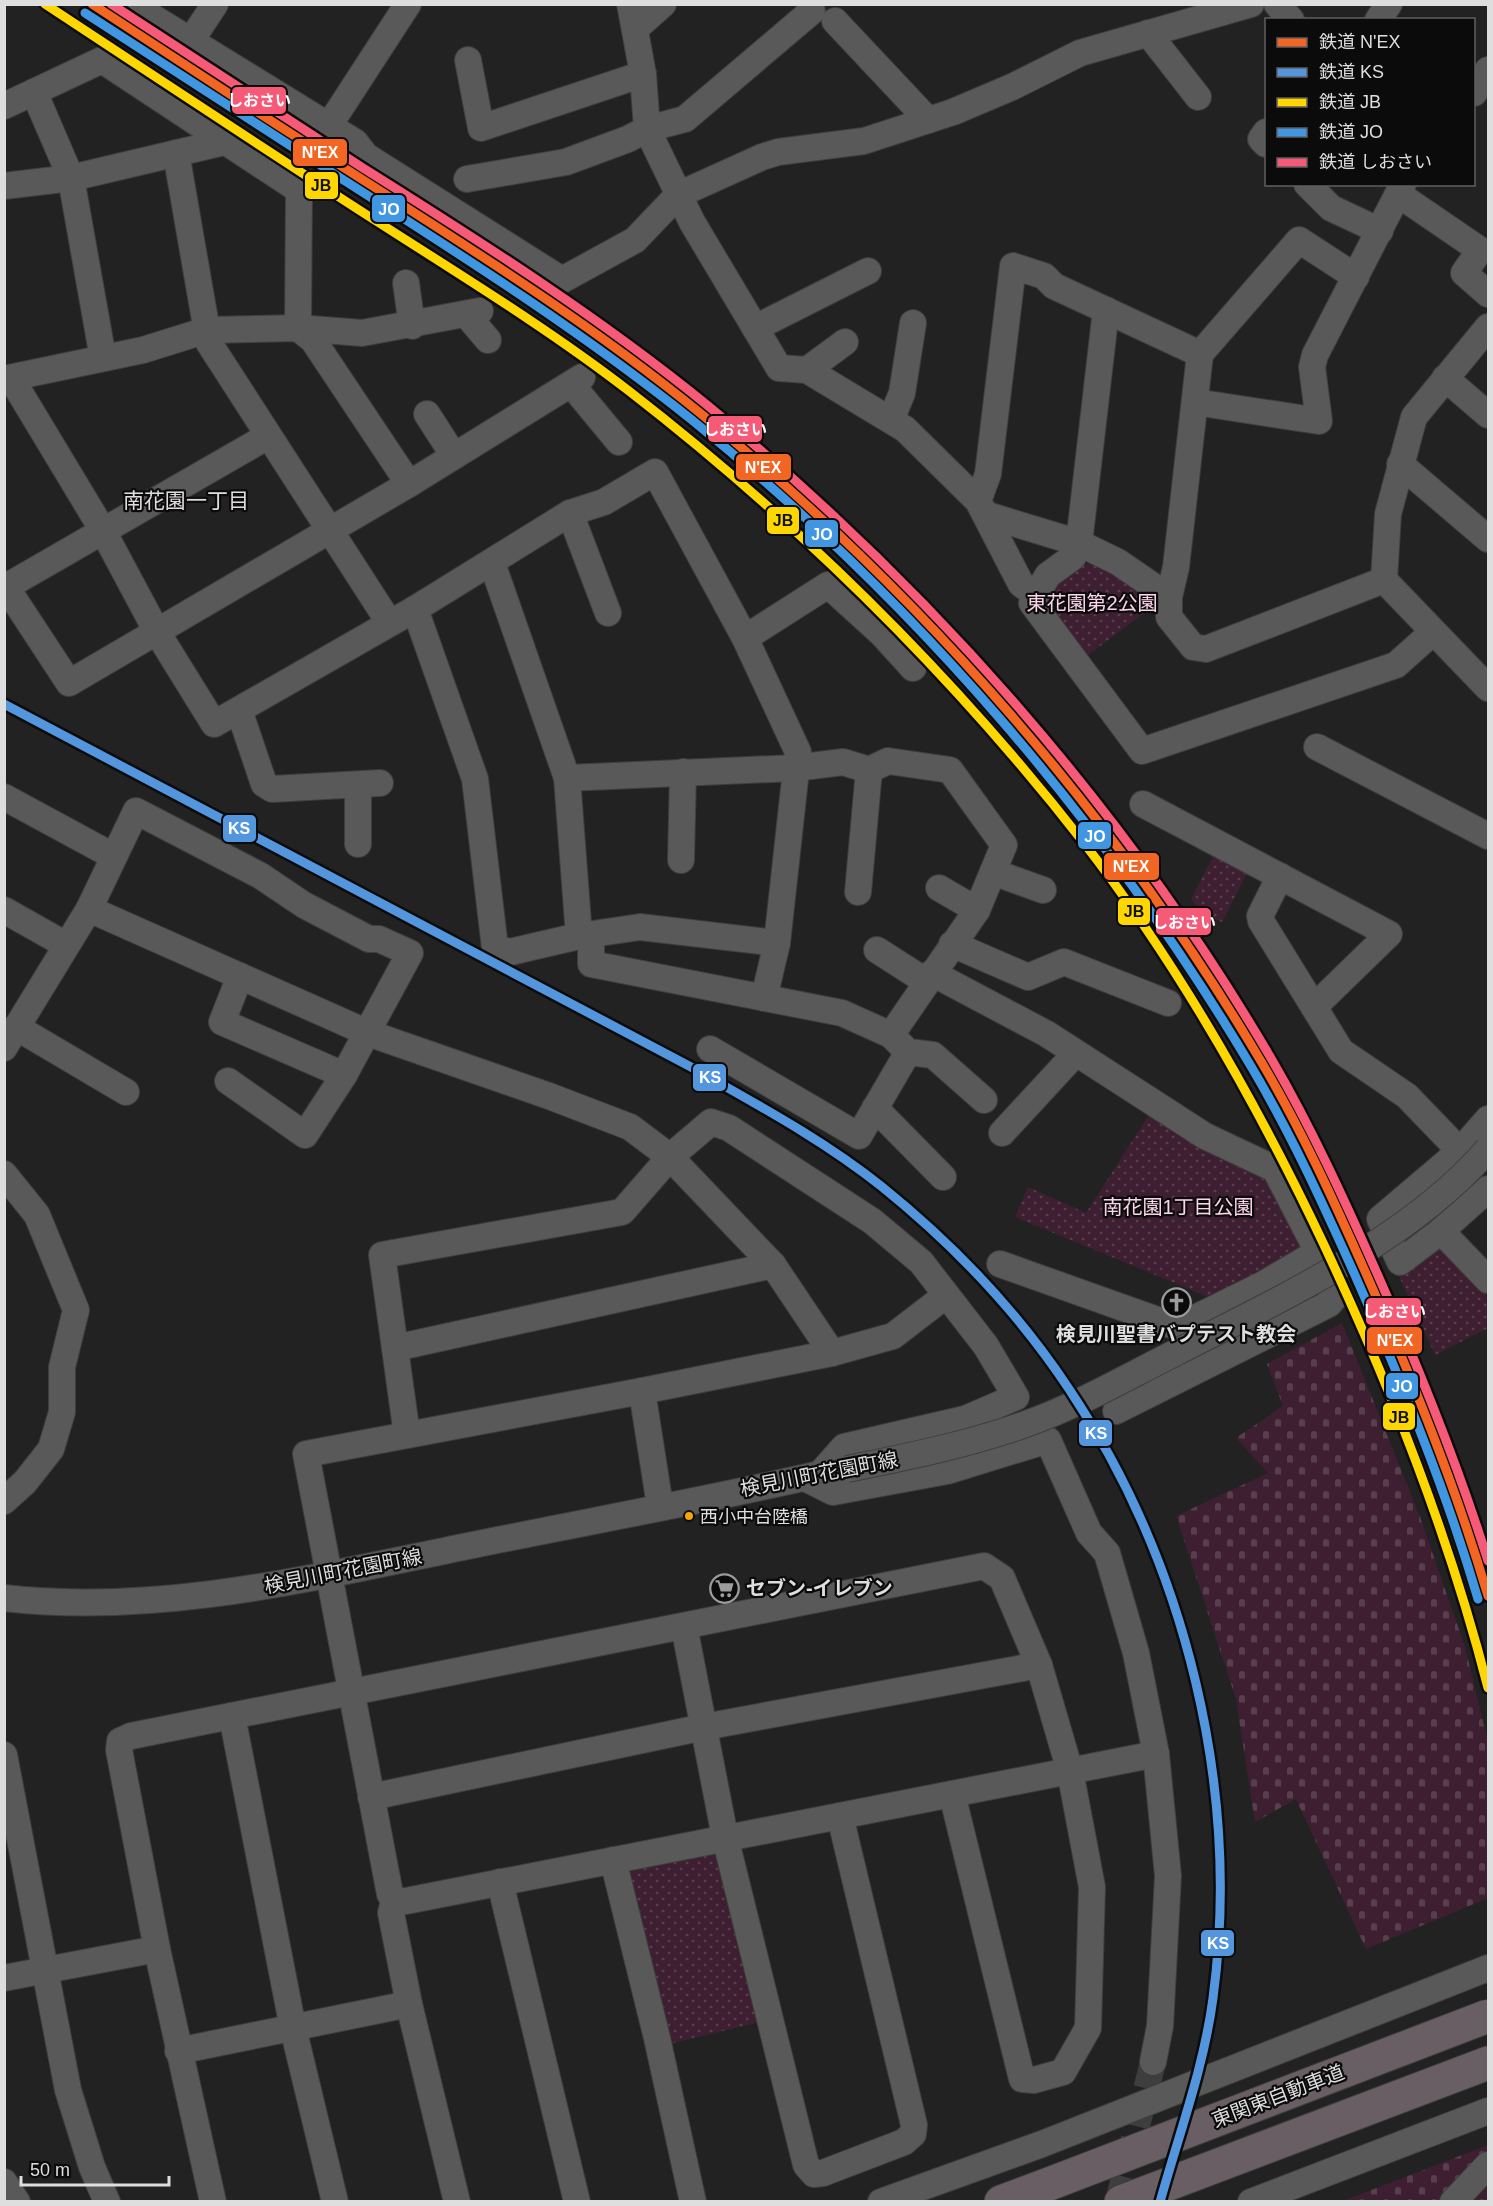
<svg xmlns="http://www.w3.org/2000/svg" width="1493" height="2206" font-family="Helvetica,'Noto Sans JP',sans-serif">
  <defs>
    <pattern id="cemetery-stones" width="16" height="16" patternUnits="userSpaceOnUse" patternTransform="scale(1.5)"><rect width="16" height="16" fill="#3d1f31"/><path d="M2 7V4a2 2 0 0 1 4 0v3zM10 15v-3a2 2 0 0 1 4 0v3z" fill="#593f4e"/></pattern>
    <pattern id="park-dots" width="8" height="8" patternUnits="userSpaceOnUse" patternTransform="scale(1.5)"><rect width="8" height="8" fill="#3d1f31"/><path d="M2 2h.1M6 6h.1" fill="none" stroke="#593f4e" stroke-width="1.8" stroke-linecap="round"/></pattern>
  </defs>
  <rect width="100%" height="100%" fill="#232222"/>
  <g fill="url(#cemetery-stones)">
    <path d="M1342,1323L1420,1517L1465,1647L1488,1742V1898L1366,1949L1296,1799L1255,1822L1236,1699L1176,1516L1268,1473L1236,1438L1283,1406L1267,1364Z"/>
    <path d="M1488,2145V2201H1343Z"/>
  </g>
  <g fill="url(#park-dots)">
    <path d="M1074,563C1122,566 1125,569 1151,608L1084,658L1044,602L1052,580Z"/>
    <path d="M1215,853L1248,871L1222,922L1203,914L1191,899Z"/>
    <path d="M1152,1110L1264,1171L1300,1245L1293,1260L1216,1300L1015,1217L1028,1187L1086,1213Z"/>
    <path d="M1432,1248H1441L1488,1297V1328L1435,1355L1398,1274Z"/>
    <path d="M707,1851L721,1858L760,2022L665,2045L624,1877L629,1868Z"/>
  </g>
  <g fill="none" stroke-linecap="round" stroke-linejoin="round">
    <path stroke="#3f3e3e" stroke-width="26" stroke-dasharray="26 13" stroke-linecap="butt" d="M1118,2202L1153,2062"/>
    <defs>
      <g id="minor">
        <path d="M131,4L355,142L366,156L562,280L635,240L678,195L762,157L778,152L864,141L953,112L1012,87L1080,53L1251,4"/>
        <path d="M630,4L643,74L647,129L692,222L779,368L807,370L905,429L978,501L1021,584L1036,595L1032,603L1142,751L1396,665L1433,632"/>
        <path d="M1277,4L1291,20"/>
        <path d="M1378,20L1389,4"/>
        <path d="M835,21L928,120"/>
        <path d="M636,28L663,4"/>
        <path d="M1148,33L1198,97"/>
        <path d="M190,42L215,4"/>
        <path d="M468,60L481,128L643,74"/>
        <path d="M34,92L71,178L103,358"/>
        <path d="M1474,93L1488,70"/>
        <path d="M4,106L102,60L299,190L298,328L313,340L409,484"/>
        <path d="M328,127L408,4"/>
        <path d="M1266,132L1261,139L1266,144"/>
        <path d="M176,153L209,343L389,622"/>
        <path d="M467,179L566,162L628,139L647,129L685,119L812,11"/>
        <path d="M1307,184L1331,208L1380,231"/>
        <path d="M4,186L71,178L224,142"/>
        <path d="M1398,194L1480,250L1464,273L1488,294"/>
        <path d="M406,283L412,326"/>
        <path d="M466,314L488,340"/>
        <path d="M1488,327L1414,417L1388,514L1384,580L1488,688"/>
        <path d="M755,328L868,271"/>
        <path d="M807,370L845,342"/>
        <path d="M11,378L102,529L157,632L214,724L415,609L570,513L604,502L655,472L745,638L798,752L777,943L764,998"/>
        <path d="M1445,378L1488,415"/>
        <path d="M4,379L143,350L207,330L298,328L362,333L480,311"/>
        <path d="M571,384L619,442"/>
        <path d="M1195,402L1319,421L1312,367L1315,355L1403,184"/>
        <path d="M427,414L454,456"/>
        <path d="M891,420L902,393L913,323"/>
        <path d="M1400,464L1488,539"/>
        <path d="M978,501L988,474L1013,266L1044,276L1054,286L1200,354"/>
        <path d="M570,513L608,613"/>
        <path d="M987,515L1079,543L1118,562L1169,597V617L1193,647L1206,649L1384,580"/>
        <path d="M492,563L567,778L579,936"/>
        <path d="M4,584L69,683L409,484L582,377"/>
        <path d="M4,588L268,436"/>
        <path d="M1036,595L1048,575L1073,557L1079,543L1106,310"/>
        <path d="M1169,597L1176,567L1200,354L1299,240L1356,277"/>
        <path d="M415,609L475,779L495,948L510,952L579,936L640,927L777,943"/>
        <path d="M745,638L828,585L883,635L913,668"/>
        <path d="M239,710L264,784L272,789L380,783"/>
        <path d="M1317,747L1488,836"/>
        <path d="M567,778L795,768L843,762L869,770L888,761L950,770L1004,845L977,910L891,1035"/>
        <path d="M358,785V844"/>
        <path d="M4,797L113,856"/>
        <path d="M1143,804L1389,934L1314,1007"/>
        <path d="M681,860L683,772"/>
        <path d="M993,872L1043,890"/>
        <path d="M1280,876L1260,916L1261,921L1341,1051L1407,1096L1460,1151"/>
        <path d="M939,888L977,910"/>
        <path d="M858,892L869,770"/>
        <path d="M89,909L368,1033L549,1096L630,1127L670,1157L773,1265L832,1353"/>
        <path d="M4,910L66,945"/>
        <path d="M591,935V964L842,1013L891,1035L908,1052L933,1055L984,1100"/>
        <path d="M952,944L1028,977L1064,962L1168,1003"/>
        <path d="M877,950L927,982"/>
        <path d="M932,973L1047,1034L1205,1136L1275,1169L1318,1252L1262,1285L1177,1327L1000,1264"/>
        <path d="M240,976L222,1022L344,1075"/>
        <path d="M16,1027L126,1092"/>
        <path d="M4,1048L89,909L136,811L261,876L304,905L369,939H379L410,953L344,1075L305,1135L228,1081"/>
        <path d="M710,1049L859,1136L908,1052"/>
        <path d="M875,1108L943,1177"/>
        <path d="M1488,1119L1460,1151L1380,1219L1400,1262L1441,1231L1488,1189"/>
        <path d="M1002,1133L1075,1054"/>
        <path d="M4,1174L37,1215L76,1310L62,1367V1412L51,1449L25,1482L4,1501"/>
        <path d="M1441,1231L1488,1280"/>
        <path d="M395,1348L773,1265"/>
        <path d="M642,1391L306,1454L390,1894L394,1901H406L1156,1754"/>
        <path d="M1116,1411L1329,1304L1334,1298L1319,1255"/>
        <path d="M407,1435L382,1255L622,1212L670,1157L711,1122L729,1128L872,1221L921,1262L986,1346L1016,1397L965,1419L844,1447L820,1474"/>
        <path d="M805,1478L833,1492L947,1471L1048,1440L1089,1533L1107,1553L1136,1653L1156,1754L1168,1876L1160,2026L1153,2062"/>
        <path d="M660,1506L642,1391L832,1353L893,1336L945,1296"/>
        <path d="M4,1598C161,1616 315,1577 468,1546C585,1522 703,1501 820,1474"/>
        <path d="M684,1626L725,1837L806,2165L814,2174L823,2173L904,2142L913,2134L914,2125L840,1816"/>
        <path d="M232,1716L293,2028L335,2202"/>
        <path d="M4,1755L68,2090L92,2167L107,2202"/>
        <path d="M371,1797L704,1727L1039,1665"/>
        <path d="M613,1860L657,2038L693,2202"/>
        <path d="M500,1882L577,2202"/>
        <path d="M394,1901L391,1913L409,2004L457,2202"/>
        <path d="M4,1978L157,1949"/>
        <path d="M178,2051L409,2004"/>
        <path d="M4,2182L17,2202"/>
        <path d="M213,2202L157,1949L119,1750L120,1741L131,1736L984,1566L1002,1578L1039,1665L1070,1771L1092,1887L1088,2028L1063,2072L1034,2080L1022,2079L952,1794"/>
        <path d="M881,2202L1042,2144L1488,1968"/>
        <path d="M1251,2202L1488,2111"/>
        <path d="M1453,2202L1488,2165"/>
      </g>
      <g id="highway">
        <path d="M1001,2202L1036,2189"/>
        <path d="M1121,2202L1488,2063"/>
      </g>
    </defs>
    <use href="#minor" stroke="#3e3e3e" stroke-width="28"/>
    <use href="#highway" stroke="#3e3e3e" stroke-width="35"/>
    <use href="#minor" stroke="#5a5959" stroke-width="26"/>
    <use href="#highway" stroke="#685e63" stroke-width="33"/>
    <defs>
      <path id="minor-bridge" d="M847,1469C906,1457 966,1445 1023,1425C1075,1407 1125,1378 1175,1353C1280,1299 1411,1239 1488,1149"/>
      <path id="highway-bridge" d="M1036,2189L1488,2016"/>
    </defs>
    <use href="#minor-bridge" stroke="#3e3e3e" stroke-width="28" stroke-linecap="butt"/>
    <use href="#highway-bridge" stroke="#3e3e3e" stroke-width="35" stroke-linecap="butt"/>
    <use href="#minor-bridge" stroke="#5a5959" stroke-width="26"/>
    <use href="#highway-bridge" stroke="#685e63" stroke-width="33"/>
    <defs>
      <path id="rail-1" d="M92,4C177,60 263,116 349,171C468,247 590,323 700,413C922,594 1116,816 1262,1063C1301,1129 1333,1199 1364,1269C1411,1376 1455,1484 1488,1596"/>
      <path id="rail-2" d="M4,704L691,1067C756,1104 822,1139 881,1186C953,1244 1018,1312 1069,1389C1186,1564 1241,1789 1213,1998C1204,2067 1179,2134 1160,2202"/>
      <path id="rail-3" d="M45,4C157,78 269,152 381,224C465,278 550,330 629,391C799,523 952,674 1084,843C1180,967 1258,1105 1325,1247C1392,1390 1449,1535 1488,1688"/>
      <path id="rail-4" d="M85,13C171,68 256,124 342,179C461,255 581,331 692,420C914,600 1106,822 1252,1068C1291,1134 1323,1204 1354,1273C1401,1380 1445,1487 1478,1599"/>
      <path id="rail-5" d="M111,4C195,59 279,114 363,168C481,242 599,317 707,405C930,588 1126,810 1272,1060C1311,1127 1344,1199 1376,1271C1418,1366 1457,1462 1488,1561"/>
    </defs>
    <use href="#rail-1" stroke="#0c0b0c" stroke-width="14"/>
    <use href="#rail-2" stroke="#0c0b0c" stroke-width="14"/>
    <use href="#rail-3" stroke="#0c0b0c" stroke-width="14"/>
    <use href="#rail-4" stroke="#0c0b0c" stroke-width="14"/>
    <use href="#rail-5" stroke="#0c0b0c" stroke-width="14"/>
    <use href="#rail-1" stroke="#f26522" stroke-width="9"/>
    <use href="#rail-2" stroke="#5496de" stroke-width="9"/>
    <use href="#rail-3" stroke="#ffd700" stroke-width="9"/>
    <use href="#rail-4" stroke="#4096e0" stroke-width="9"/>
    <use href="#rail-5" stroke="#f75a77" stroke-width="9"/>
  </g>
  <defs>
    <symbol id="church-ring" viewBox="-11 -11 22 22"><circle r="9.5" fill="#0c0b0c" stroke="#9d9c9c" stroke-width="1.5"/><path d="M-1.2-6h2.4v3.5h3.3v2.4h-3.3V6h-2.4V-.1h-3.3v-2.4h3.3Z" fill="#9d9c9c"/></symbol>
    <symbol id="supermarket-ring" viewBox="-11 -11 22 22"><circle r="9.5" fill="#0c0b0c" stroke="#9d9c9c" stroke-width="1.5"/><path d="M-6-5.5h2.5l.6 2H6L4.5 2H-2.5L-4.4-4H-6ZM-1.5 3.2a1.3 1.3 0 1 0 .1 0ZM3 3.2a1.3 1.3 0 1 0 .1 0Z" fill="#9d9c9c"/></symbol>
  </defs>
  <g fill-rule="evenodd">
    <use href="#church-ring" x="1160" y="1286" width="33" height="33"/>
    <use href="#supermarket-ring" x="708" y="1572" width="33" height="33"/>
  </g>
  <circle fill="#f7a600" stroke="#0c0b0c" stroke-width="2" cx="689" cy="1516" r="5"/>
  <g text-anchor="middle" stroke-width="4.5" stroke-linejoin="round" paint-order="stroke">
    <g font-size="18" fill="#dfdede" stroke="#0c0b0c" text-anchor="start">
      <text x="700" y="1523">西小中台陸橋</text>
    </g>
    <g font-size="20" fill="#fad5e8" stroke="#0c0b0c">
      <text x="1092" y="610">東花園第2公園</text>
      <text x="1178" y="1214">南花園1丁目公園</text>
    </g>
    <g font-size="20" font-weight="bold" fill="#dfdede" stroke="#0c0b0c">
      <text x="1176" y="1341">検見川聖書バプテスト教会</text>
      <text x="746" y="1595" text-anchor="start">セブン-イレブン</text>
    </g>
    <g font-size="20" fill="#dfdede" stroke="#0c0b0c">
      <text transform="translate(819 1474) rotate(-11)" y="7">検見川町花園町線</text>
      <text transform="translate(343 1571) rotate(-11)" y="7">検見川町花園町線</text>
      <text transform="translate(1278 2096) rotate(-21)" y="7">東関東自動車道</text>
    </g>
    <g font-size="21" fill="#e0dcde" stroke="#0c0b0c">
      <text x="186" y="508">南花園一丁目</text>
    </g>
  </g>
  <g stroke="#0c0b0c" stroke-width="2">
    <rect x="231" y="86" width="56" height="29" rx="6" fill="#f75a77"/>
    <rect x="292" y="138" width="56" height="29" rx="6" fill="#f26522"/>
    <rect x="304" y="171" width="35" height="29" rx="6" fill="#ffd700"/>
    <rect x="371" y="194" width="35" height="29" rx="6" fill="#4096e0"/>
    <rect x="707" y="415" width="56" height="28" rx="6" fill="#f75a77"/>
    <rect x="735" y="453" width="57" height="28" rx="6" fill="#f26522"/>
    <rect x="766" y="506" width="34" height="29" rx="6" fill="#ffd700"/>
    <rect x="804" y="519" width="35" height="29" rx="6" fill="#4096e0"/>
    <rect x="222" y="814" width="35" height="29" rx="6" fill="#5496de"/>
    <rect x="1077" y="821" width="35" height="29" rx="6" fill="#4096e0"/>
    <rect x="1103" y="852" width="57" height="29" rx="6" fill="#f26522"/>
    <rect x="1117" y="897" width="34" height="29" rx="6" fill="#ffd700"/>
    <rect x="1155" y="907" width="57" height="29" rx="6" fill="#f75a77"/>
    <rect x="692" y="1063" width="35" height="29" rx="6" fill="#5496de"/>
    <rect x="1365" y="1297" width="57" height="29" rx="6" fill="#f75a77"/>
    <rect x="1366" y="1326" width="57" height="29" rx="6" fill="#f26522"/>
    <rect x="1385" y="1372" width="34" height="28" rx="6" fill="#4096e0"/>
    <rect x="1382" y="1402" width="34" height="29" rx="6" fill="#ffd700"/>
    <rect x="1078" y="1419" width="35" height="28" rx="6" fill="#5496de"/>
    <rect x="1200" y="1929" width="35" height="28" rx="6" fill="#5496de"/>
  </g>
  <g font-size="16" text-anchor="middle" font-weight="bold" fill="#fff">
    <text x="259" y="106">しおさい</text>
    <text x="320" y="158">N'EX</text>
    <text x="389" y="215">JO</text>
    <text x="735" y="435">しおさい</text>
    <text x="763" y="473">N'EX</text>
    <text x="822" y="540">JO</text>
    <text x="239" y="834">KS</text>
    <text x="1095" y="842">JO</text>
    <text x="1131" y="872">N'EX</text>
    <text x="1184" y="928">しおさい</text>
    <text x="710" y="1083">KS</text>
    <text x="1394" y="1317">しおさい</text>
    <text x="1395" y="1346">N'EX</text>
    <text x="1402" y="1392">JO</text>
    <text x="1096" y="1439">KS</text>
    <text x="1218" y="1949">KS</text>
  </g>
  <g font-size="16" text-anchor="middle" font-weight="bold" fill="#111">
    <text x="321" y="191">JB</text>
    <text x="783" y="526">JB</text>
    <text x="1134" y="917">JB</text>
    <text x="1399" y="1423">JB</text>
  </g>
  <rect width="1493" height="2206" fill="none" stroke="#dfdede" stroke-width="12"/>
  <rect x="1265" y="18" width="210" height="168" fill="#0c0b0c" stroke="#605f60" stroke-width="1.5"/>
  <rect x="1277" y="38" width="30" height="9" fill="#f26522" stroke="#605f60" stroke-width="1.5"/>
  <text x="1319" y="48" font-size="18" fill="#dfdede">鉄道 N'EX</text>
  <rect x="1277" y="68" width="30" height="9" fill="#5496de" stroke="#605f60" stroke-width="1.5"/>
  <text x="1319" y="78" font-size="18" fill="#dfdede">鉄道 KS</text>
  <rect x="1277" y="98" width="30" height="9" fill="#ffd700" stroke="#605f60" stroke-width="1.5"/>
  <text x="1319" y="108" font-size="18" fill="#dfdede">鉄道 JB</text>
  <rect x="1277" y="128" width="30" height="9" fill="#4096e0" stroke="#605f60" stroke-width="1.5"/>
  <text x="1319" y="138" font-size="18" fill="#dfdede">鉄道 JO</text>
  <rect x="1277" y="158" width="30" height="9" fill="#f75a77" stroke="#605f60" stroke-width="1.5"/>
  <text x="1319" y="168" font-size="18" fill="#dfdede">鉄道 しおさい</text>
  <path d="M21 2176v9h148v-9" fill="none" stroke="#dfdede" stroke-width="3"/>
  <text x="30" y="2176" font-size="18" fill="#dfdede" stroke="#0c0b0c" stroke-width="4.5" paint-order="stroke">50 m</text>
</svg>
